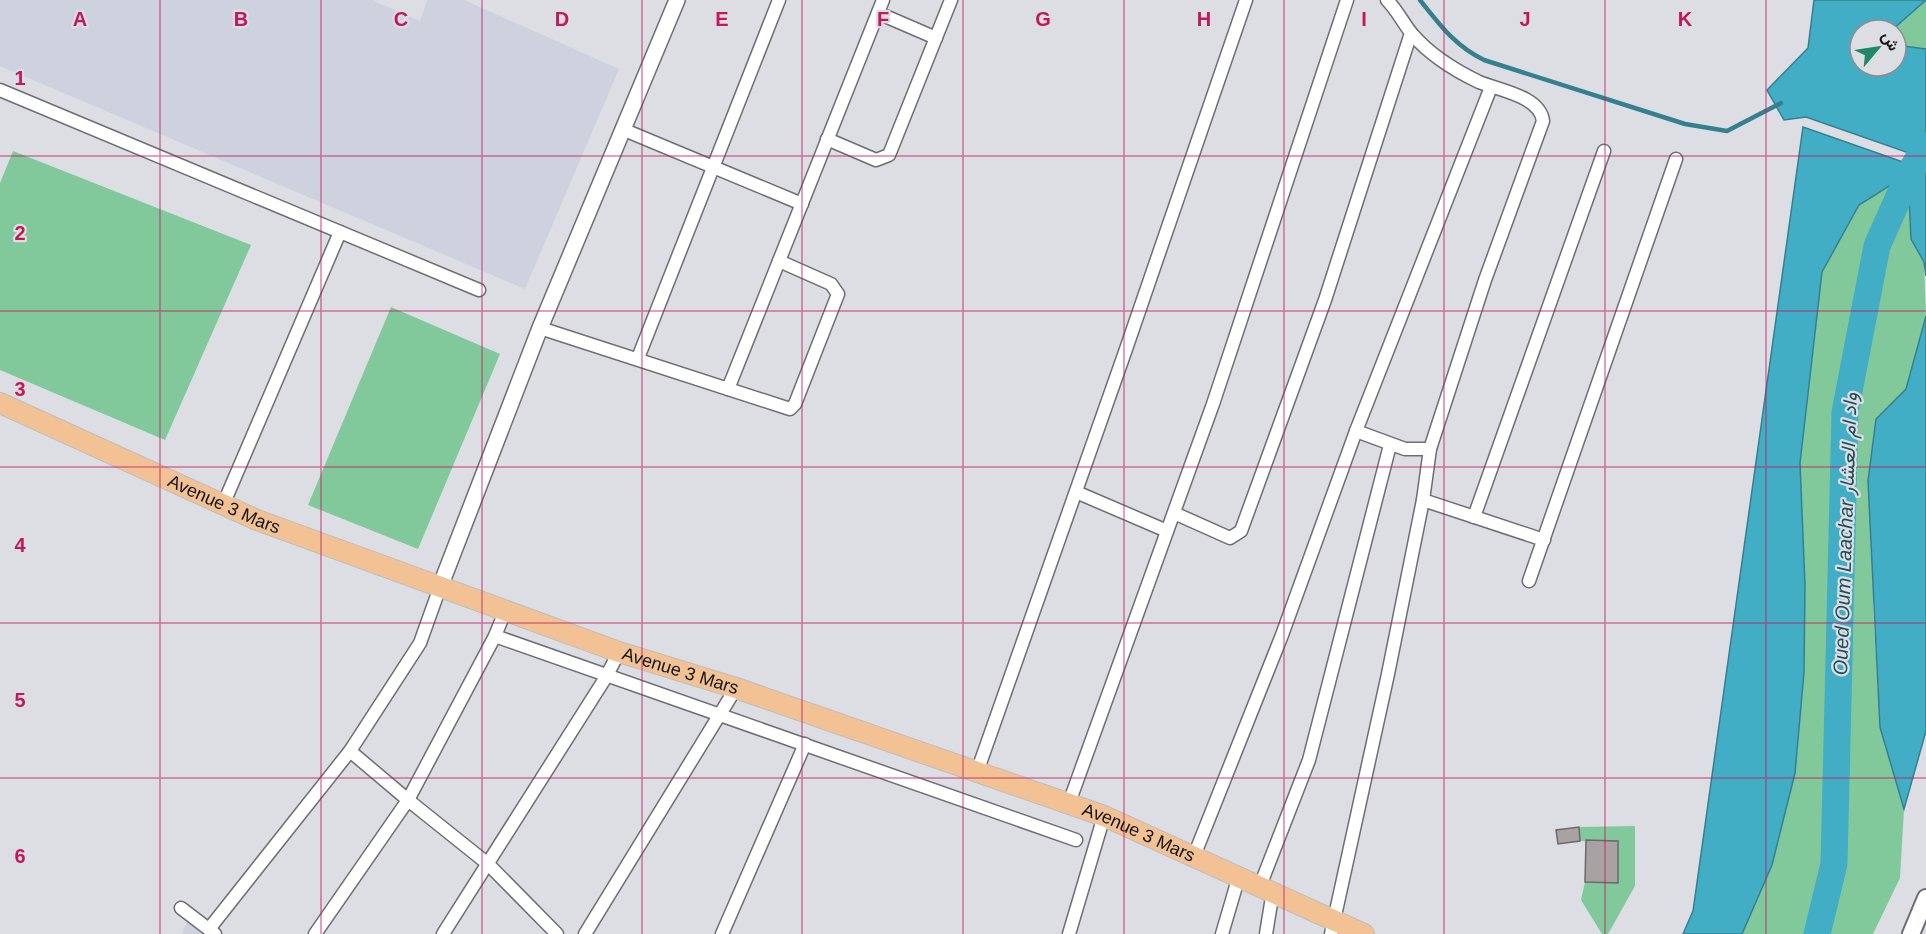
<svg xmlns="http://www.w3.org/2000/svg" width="1926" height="934" font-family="Helvetica,Vazirmatn,sans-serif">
  <rect width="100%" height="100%" fill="#dcdee3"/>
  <g fill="#cdd2de">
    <path d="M0,0H372L420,21L427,0H464L619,69L525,289L0,66Z"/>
    <path d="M188,920L205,934H182Z"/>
  </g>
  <g fill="#81c99b">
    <path d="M1926,0V49L1896,45V30H1892Z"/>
    <path d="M13,151L251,245L165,440L0,370V183Z"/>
    <path d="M1909,174L1911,239L1924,262L1926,316L1906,389L1876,420L1873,606L1880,727L1904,809L1900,878L1873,934H1742L1772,865L1804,672L1805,585L1800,463L1822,272L1859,205Z"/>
    <path d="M391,307L500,354L418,549L308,505Z"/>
    <path d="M1635,826V886L1608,934H1602L1581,900L1585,882H1618V841H1580L1579,827Z"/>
  </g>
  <g fill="#42aec5" stroke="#348091" stroke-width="1.5">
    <path d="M1814,0H1926L1892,30H1860V66H1896V45L1926,49V159L1806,117L1784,120L1767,90L1808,48Z"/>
    <path d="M1803,127L1926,170V276L1924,262L1911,239L1908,174L1859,205L1822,272L1800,463L1805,585L1804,672L1795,773L1772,865L1742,934H1683L1693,911Z"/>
    <path d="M1926,316V731L1904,809L1880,727L1868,481L1876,419L1906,389Z"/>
  </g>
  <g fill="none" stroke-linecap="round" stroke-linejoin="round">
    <path stroke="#348091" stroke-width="4.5" d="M1420,0C1440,25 1455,46 1484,60L1685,124L1727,131L1781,103"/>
    <path stroke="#42aec5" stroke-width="27" d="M1817,934L1834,864L1845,412L1877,246L1909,174L1926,146"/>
  </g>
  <g fill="#a8a2a3" stroke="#6d6869" stroke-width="1.5">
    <path d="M1579,827L1580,841L1558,844L1556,830Z"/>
    <path d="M1586,840L1618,841V883L1585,882Z"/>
  </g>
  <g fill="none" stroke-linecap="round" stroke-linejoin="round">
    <defs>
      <g id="minor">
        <path d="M878,13L936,38"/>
        <path d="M0,90L479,290"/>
        <path d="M622,129L802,204"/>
        <path d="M827,139L876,160L889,155L951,0"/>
        <path d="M540,328L790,409L795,404L838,294L831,284L779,261"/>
        <path d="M638,358L779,0"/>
        <path d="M728,389L883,0"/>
        <path d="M1356,431L1405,449H1430"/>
        <path d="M1076,492L1167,531"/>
        <path d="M1423,500L1544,540"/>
        <path d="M223,505L340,232"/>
        <path d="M1174,513L1230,538L1241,531L1325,300L1411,33"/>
        <path d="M1474,517L1604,151"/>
        <path d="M1529,581L1676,159"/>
        <path d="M495,636L1076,840"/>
        <path d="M350,751L408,800L495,636L506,609"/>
        <path d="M977,772L1125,352L1246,0"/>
        <path d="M1069,803L1213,404L1347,0"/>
        <path d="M1194,856L1282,635L1356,431L1491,87"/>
        <path d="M1260,886L1309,760L1390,445"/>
        <path d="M181,908L215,934"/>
        <path d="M209,929L350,751L420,643L440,587"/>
        <path d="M315,934L408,800L488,864L557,934"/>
        <path d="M443,934L606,677L619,652"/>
        <path d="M585,934L736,688"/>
        <path d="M722,934L805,744"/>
        <path d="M1069,934L1104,816"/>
        <path d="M1222,934L1239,876"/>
        <path d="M1266,934L1273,891"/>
        <path d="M1331,934L1388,674L1423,500L1430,449L1485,280L1543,121C1540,96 1498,90 1479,82C1454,70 1430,55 1412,34C1403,23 1397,10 1387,0"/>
      </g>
      <path id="tertiary" d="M440,587L540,328L677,0"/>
      <path id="secondary" d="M1911,934L1926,898"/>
      <g id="primary">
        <path id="s1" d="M0,403L257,520L619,652L736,688L1104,816L1364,934"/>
      </g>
    </defs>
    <use href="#minor" stroke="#6c6e73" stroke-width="15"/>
    <use href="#tertiary" stroke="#6c6e73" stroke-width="18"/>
    <use href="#secondary" stroke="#6c6e73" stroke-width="20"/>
    <use href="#primary" stroke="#bdbdbe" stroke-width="22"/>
    <use href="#minor" stroke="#fff" stroke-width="12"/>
    <use href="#tertiary" stroke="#fff" stroke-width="15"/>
    <use href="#secondary" stroke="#fff" stroke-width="16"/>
    <use href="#primary" stroke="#f2c295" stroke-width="20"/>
  </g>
  <path fill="none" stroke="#c2185b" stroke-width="1.5" stroke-opacity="0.55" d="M160,0V934M321,0V934M482,0V934M642,0V934M802,0V934M963,0V934M1124,0V934M1284,0V934M1444,0V934M1605,0V934M1766,0V934M0,156H1926M0,311H1926M0,467H1926M0,623H1926M0,778H1926"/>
  <g text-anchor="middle" stroke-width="4.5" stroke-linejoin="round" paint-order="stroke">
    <g font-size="18" fill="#141517" stroke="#dcdee3">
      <text dy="6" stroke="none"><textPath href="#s1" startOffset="246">Avenue 3 Mars</textPath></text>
      <text dy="6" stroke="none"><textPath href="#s1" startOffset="732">Avenue 3 Mars</textPath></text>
      <text dy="6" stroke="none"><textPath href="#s1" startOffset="1218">Avenue 3 Mars</textPath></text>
    </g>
    <g font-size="20" font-style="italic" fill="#204e59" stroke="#dcdee3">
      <text transform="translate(1845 534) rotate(-88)" y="7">Oued Oum Laachar واد ام العشار</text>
    </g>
  </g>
  <g font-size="20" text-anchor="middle" font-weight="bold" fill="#c2185b" stroke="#dcdee3" stroke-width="4.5" stroke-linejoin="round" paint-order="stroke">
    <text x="80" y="26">A</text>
    <text x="241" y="26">B</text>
    <text x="401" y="26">C</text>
    <text x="562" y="26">D</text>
    <text x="722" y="26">E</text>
    <text x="883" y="26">F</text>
    <text x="1043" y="26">G</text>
    <text x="1204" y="26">H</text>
    <text x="1364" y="26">I</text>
    <text x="1525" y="26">J</text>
    <text x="1685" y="26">K</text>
    <text x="20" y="85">1</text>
    <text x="20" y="240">2</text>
    <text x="20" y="396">3</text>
    <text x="20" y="552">4</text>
    <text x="20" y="707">5</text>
    <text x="20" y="863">6</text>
  </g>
  <g transform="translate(1878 48) rotate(61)"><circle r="28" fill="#dcdee3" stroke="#8c8e91" stroke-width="1.5"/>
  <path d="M0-4.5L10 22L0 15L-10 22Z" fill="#228966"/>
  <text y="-9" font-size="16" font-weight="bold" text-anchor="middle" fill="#141517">ش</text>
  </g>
</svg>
